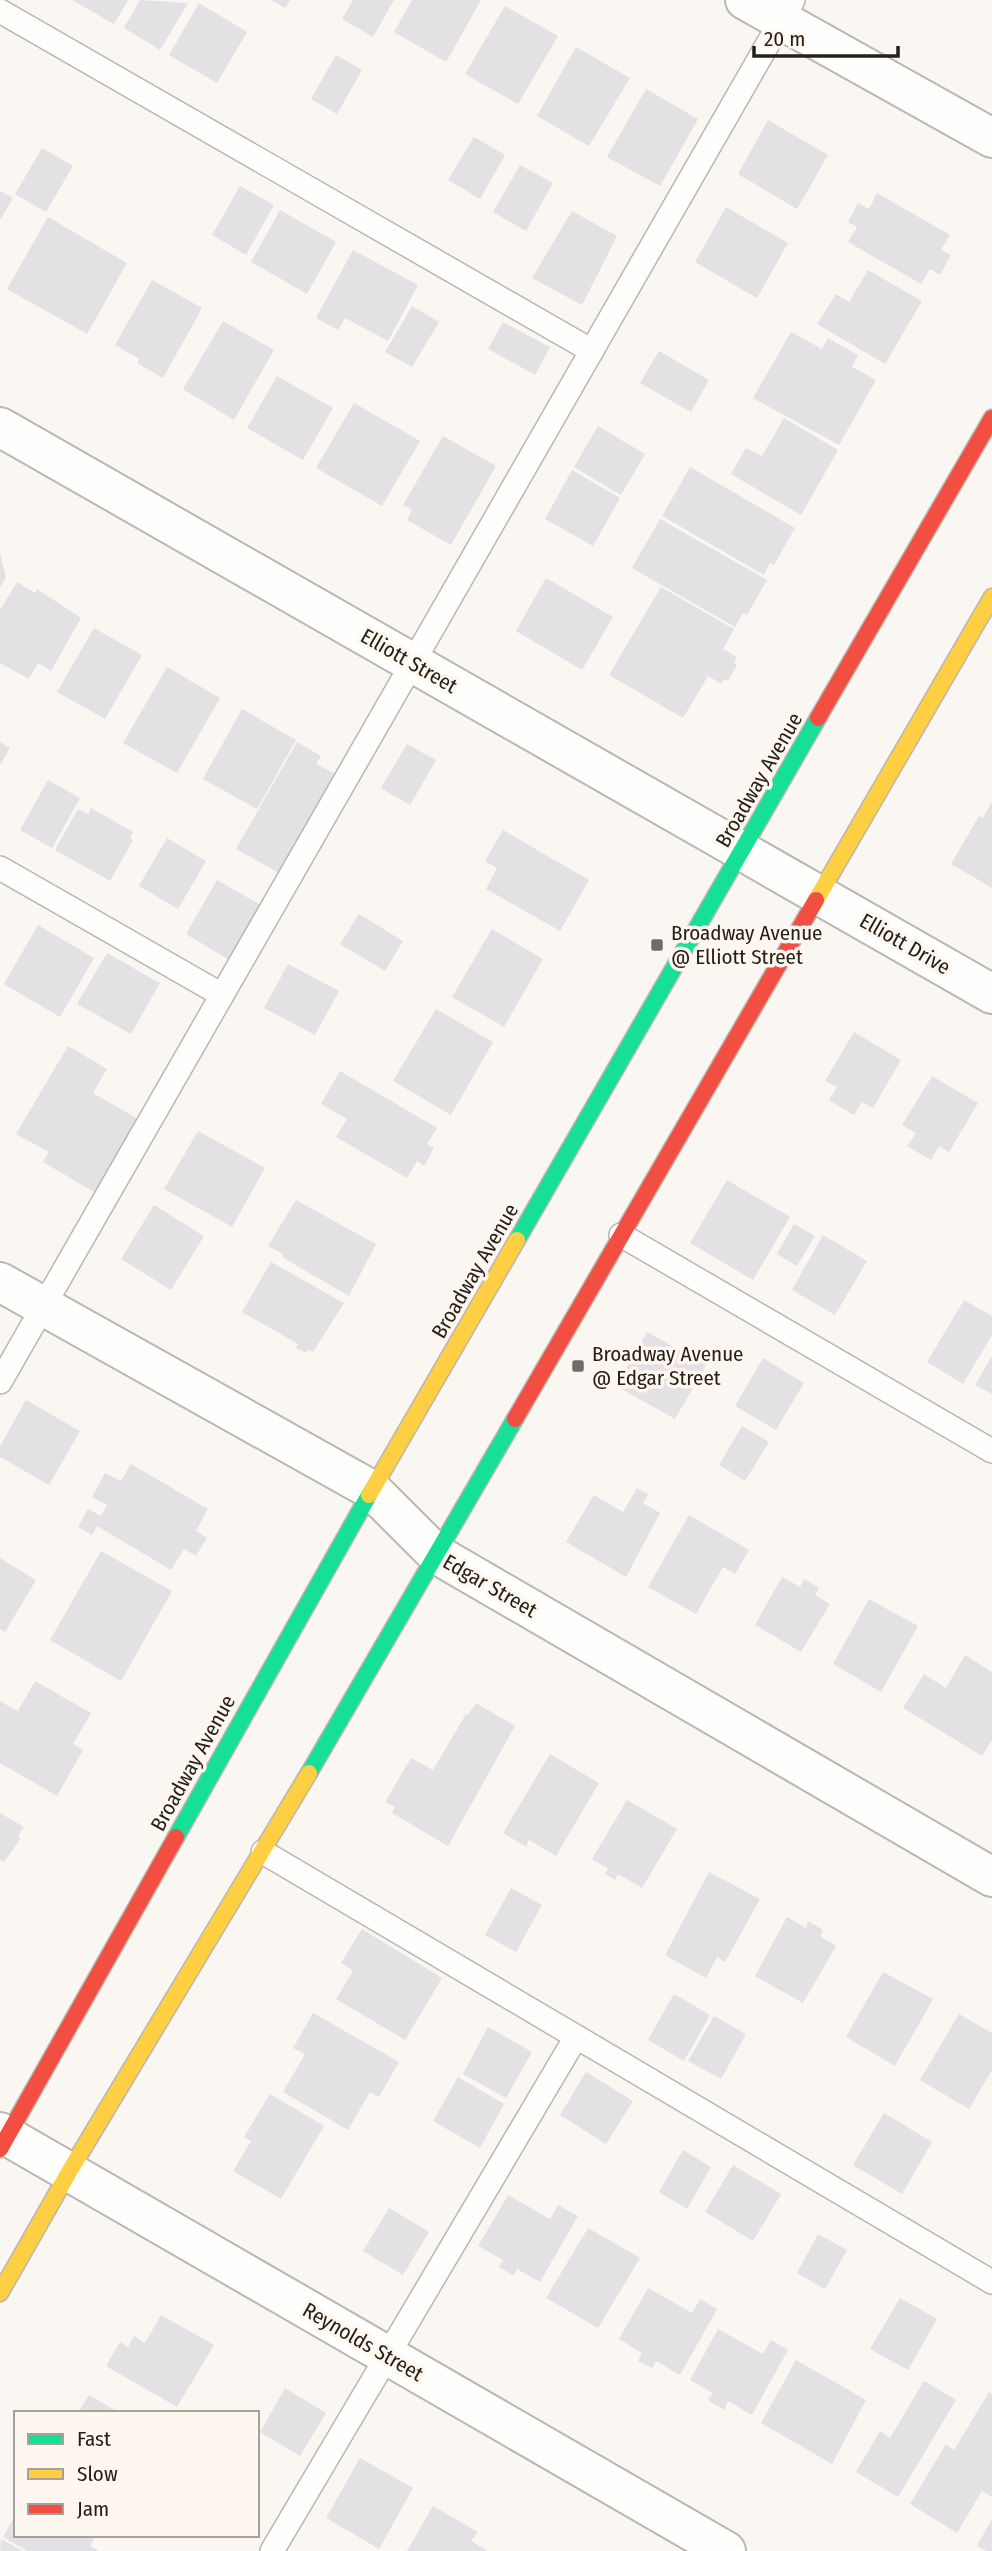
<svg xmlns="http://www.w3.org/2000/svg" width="992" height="2551" font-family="'Fira Sans Condensed',sans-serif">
  <rect width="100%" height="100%" fill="#faf6f2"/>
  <g fill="#e4e1e4">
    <path d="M72,0H128L114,24Z"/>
    <path d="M140,0L188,3L160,50L124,28Z"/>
    <path d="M271,0H290L285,8Z"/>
    <path d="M353,0H394L373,37L342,19Z"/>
    <path d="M412,0H481L446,62L394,32Z"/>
    <path d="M199,3L247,32L217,83L169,55Z"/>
    <path d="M505,6L558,36L518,104L465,74Z"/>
    <path d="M576,47L630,78L589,146L537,116Z"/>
    <path d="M336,55L362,70L337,114L311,99Z"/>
    <path d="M646,89L698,119L660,186L607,157Z"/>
    <path d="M768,120L828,155L797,209L738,174Z"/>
    <path d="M474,137L505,155L480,199L448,180Z"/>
    <path d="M42,148L73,166L46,212L15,194Z"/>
    <path d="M520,165L553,183L526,231L493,212Z"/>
    <path d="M240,186L274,205L246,255L212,235Z"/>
    <path d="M0,191L13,198L0,220Z"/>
    <path d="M877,193L950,235L941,250L951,255L940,275L930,269L921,284L848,242L857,227L848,222L858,203L869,209Z"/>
    <path d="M726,207L788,243L757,298L695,262Z"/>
    <path d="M280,210L336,242L307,294L251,262Z"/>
    <path d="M572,211L617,236L582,305L532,278Z"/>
    <path d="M48,217L127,263L87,334L7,289Z"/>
    <path d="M353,250L418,285L388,341L345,318L338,330L316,318Z"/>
    <path d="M868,270L922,301L885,364L817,324L836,294L849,302Z"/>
    <path d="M152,280L202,308L163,378L137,363L139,359L115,345Z"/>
    <path d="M412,306L439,322L412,367L385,352Z"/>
    <path d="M223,321L274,350L234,420L183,389Z"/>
    <path d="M503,322L550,347L535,375L488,349Z"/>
    <path d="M791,332L822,349L828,338L858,355L852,367L876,380L839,445L753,398Z"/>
    <path d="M659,351L709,380L691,412L640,383Z"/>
    <path d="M277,376L333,408L303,460L247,428Z"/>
    <path d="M354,403L420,441L382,506L316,468Z"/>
    <path d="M784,418L838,450L801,515L731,474L746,448L762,456Z"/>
    <path d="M598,426L645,454L621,495L574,467Z"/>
    <path d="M443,436L496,466L451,545L407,520L412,510L403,505Z"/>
    <path d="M690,467L795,528L774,565L770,563L764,575L662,516Z"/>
    <path d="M572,470L620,498L593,546L545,519Z"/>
    <path d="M660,519L767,580L747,615L743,613L735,627L632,568Z"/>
    <path d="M0,553L6,577L0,588Z"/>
    <path d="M546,578L613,617L582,670L516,631Z"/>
    <path d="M17,582L35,593L37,589L81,618L51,671L38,663L29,679L0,663V610Z"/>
    <path d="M661,587L734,629L723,649L737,657L734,663L737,665L728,681L724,679L721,684L708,676L683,718L609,675Z"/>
    <path d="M94,628L142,655L105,719L57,692Z"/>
    <path d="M167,667L220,698L177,773L123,743Z"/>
    <path d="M242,709L296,740L257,809L203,779Z"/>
    <path d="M0,742L10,748L0,765Z"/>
    <path d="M297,742L321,756L316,764L339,776L283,875L236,849Z"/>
    <path d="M407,744L436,760L410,805L381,788Z"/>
    <path d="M48,780L80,798L52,848L20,830Z"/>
    <path d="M992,802V888L951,864L979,816L983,818Z"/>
    <path d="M91,808L133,832L130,838L133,840L110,881L55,850L78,809L88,814Z"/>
    <path d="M503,830L589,880L560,931L486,889L497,868L485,861Z"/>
    <path d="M167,838L206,861L178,909L139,886Z"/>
    <path d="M217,880L261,905L229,960L186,934Z"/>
    <path d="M359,914L403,941L385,971L340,944Z"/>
    <path d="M38,925L94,958L60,1017L4,984Z"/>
    <path d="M492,929L543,959L504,1027L452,997Z"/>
    <path d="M107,953L160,983L131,1034L77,1004Z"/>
    <path d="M288,964L339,991L315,1035L264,1008Z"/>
    <path d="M436,1009L493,1042L451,1115L393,1081Z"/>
    <path d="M854,1032L901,1060L873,1108L862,1102L854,1115L829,1100L837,1087L825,1081Z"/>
    <path d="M68,1046L107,1069L93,1093L138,1119L94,1192L43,1162L49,1152L16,1134Z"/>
    <path d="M340,1071L437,1128L427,1144L434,1148L424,1166L417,1161L407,1178L336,1137L347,1119L321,1104Z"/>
    <path d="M932,1076L978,1103L949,1152L939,1146L931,1160L907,1146L916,1133L902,1125Z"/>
    <path d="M198,1131L265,1168L232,1227L164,1189Z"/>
    <path d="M727,1180L790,1217L753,1280L690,1243Z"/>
    <path d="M296,1200L376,1244L349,1296L282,1257L283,1254L268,1246Z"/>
    <path d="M154,1205L204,1236L171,1290L121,1259Z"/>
    <path d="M794,1224L815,1236L797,1266L777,1254Z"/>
    <path d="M823,1235L867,1261L835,1315L792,1290Z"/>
    <path d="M271,1262L344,1303L313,1352L308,1350L306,1353L296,1348L298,1344L242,1312Z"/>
    <path d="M964,1300L992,1316V1335L963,1384L927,1362Z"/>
    <path d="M647,1332L706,1365L675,1419L616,1386Z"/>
    <path d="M992,1356V1394L975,1385Z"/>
    <path d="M763,1358L804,1383L776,1430L735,1406Z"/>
    <path d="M26,1400L80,1431L49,1485L0,1457V1446Z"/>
    <path d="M742,1426L769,1442L745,1481L719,1465Z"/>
    <path d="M131,1464L208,1509L196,1531L207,1538L196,1556L184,1549L171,1570L97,1526L92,1535L78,1527L88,1509L101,1516L107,1505L92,1497L105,1473L121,1481Z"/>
    <path d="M637,1488L648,1494L643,1503L660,1513L626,1577L566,1542L594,1495L623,1512Z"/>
    <path d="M689,1515L749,1550L735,1574L723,1567L696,1614L648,1587Z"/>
    <path d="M101,1551L172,1591L121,1681L50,1640Z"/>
    <path d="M0,1558L36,1580L5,1632L0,1629Z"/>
    <path d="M782,1577L800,1587L804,1579L819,1588L815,1595L830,1604L801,1652L755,1625Z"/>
    <path d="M869,1599L918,1626L881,1692L833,1664Z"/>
    <path d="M965,1655L992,1672V1740L982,1756L903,1708L924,1674L946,1688Z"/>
    <path d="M35,1681L91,1713L73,1744L83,1750L57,1796L0,1763V1701L18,1711Z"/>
    <path d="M476,1703L515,1726L448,1846L392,1813L395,1807L385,1802L411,1758L433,1770L466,1714L468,1715Z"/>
    <path d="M550,1754L599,1783L556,1856L529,1840L526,1847L503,1833Z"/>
    <path d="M627,1800L677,1829L642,1888L618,1874L615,1880L605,1874L608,1869L592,1859Z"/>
    <path d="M0,1813L24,1827L18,1836L21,1838L4,1862L0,1860Z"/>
    <path d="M709,1872L760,1899L725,1962L717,1957L706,1978L665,1955Z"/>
    <path d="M511,1888L542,1905L516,1952L485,1935Z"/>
    <path d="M787,1917L806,1928L808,1921L823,1930L820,1936L836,1946L803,2003L755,1976Z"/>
    <path d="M362,1929L442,1978L405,2040L336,1999L353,1971L341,1963Z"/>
    <path d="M883,1972L933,1999L895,2066L846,2037Z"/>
    <path d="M674,1994L710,2015L684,2061L648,2040Z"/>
    <path d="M313,2013L399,2062L379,2097L370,2092L348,2130L283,2092L305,2054L293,2048Z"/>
    <path d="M959,2014L992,2033V2070L969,2109L920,2080Z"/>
    <path d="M714,2016L746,2034L721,2079L688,2061Z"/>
    <path d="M488,2027L532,2052L506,2098L463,2074Z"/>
    <path d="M586,2072L633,2101L606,2144L560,2115Z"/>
    <path d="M458,2077L504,2104L480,2148L433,2121Z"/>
    <path d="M270,2094L324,2126L281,2199L233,2171L251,2141L244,2137Z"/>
    <path d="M884,2113L932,2142L902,2194L853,2165Z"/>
    <path d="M683,2150L711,2167L687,2209L659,2192Z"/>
    <path d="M733,2165L781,2194L753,2241L705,2212Z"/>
    <path d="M508,2195L550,2219L558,2205L578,2216L540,2282L517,2269L513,2275L499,2267L503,2260L478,2246Z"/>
    <path d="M389,2208L429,2232L403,2275L363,2251Z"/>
    <path d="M588,2228L640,2258L598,2328L546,2298Z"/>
    <path d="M818,2234L847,2250L825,2289L797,2273Z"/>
    <path d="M648,2288L692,2313L700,2299L717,2309L680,2375L656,2361L652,2368L638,2361L642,2353L619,2339Z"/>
    <path d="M900,2298L937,2319L908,2370L870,2349Z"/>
    <path d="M161,2315L214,2345L177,2407L106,2366L120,2342L128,2347L134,2336L145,2343Z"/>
    <path d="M718,2329L763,2354L771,2340L788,2350L752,2415L728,2401L724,2410L708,2400L713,2393L690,2380Z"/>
    <path d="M796,2360L866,2400L832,2464L761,2423Z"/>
    <path d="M924,2381L956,2400L898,2497L856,2472L880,2431L890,2438Z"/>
    <path d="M285,2388L326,2413L300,2456L260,2432Z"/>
    <path d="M989,2392L992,2394V2497L982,2491L957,2533L910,2504L946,2444L954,2450Z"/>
    <path d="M89,2395L120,2413H78Z"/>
    <path d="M360,2458L413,2488L379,2549L326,2518Z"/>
    <path d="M433,2506L478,2532L471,2541L488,2551H407Z"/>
    <path d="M16,2514V2535H96L90,2546L99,2551H27L3,2537Z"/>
    <path d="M992,2519V2551H986L977,2546Z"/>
    <path d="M1,2539L23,2551H0Z"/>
  </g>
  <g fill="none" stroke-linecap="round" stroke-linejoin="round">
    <defs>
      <g id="lane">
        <path d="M0,11L592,351"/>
        <path d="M0,868L222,995"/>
        <path d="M621,1235L992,1451"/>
        <path d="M0,1382L793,0"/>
        <path d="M263,1852L992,2282"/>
        <path d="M272,2551L576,2037"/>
      </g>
      <g id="street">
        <path d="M745,0L992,138"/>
        <path d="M0,427L992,994"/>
        <path d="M0,1282L372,1490L436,1554L992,1877"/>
        <path d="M0,2132L726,2551"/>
      </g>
      <g id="fast">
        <path d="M517,1240L818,718"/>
        <path d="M309,1773L515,1419"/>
        <path d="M176,1837L369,1495"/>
      </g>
      <g id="slow">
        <path d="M816,900L992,597"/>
        <path d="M369,1495L517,1240"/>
        <path d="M0,2293L69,2172L309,1773"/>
      </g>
      <g id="jam">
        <path d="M818,718L992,418"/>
        <path d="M515,1419L816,900"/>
        <path d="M0,2149L176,1837"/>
      </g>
    </defs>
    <use href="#lane" stroke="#bab6b1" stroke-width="26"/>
    <use href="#street" stroke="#bab6b1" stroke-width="42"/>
    <use href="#fast" stroke="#bab6b1" stroke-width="19"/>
    <use href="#slow" stroke="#bab6b1" stroke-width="19"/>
    <use href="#jam" stroke="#bab6b1" stroke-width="19"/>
    <use href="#lane" stroke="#fefefd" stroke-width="23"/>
    <use href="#street" stroke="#fefefd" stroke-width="38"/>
    <use href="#fast" stroke="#16e098" stroke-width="16"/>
    <use href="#slow" stroke="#ffcf43" stroke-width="16"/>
    <use href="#jam" stroke="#f24e42" stroke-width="16"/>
  </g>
  <g fill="#706c65" stroke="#fdf7ef" stroke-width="2.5">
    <rect x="650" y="938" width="14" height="14" rx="3.5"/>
    <rect x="571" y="1359" width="14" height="14" rx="3.5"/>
  </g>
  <g text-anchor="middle" stroke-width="7" stroke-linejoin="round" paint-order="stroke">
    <g font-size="21" fill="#252119" stroke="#fdf7ef">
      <text transform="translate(409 661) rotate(30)" y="7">Elliott Street</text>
      <text transform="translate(759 780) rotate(-60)" y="7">Broadway Avenue</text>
      <text transform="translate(905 944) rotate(30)" y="7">Elliott Drive</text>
      <text transform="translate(475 1271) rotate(-60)" y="7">Broadway Avenue</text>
      <text transform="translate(490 1586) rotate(30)" y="7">Edgar Street</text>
      <text transform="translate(193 1763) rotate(-61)" y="7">Broadway Avenue</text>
      <text transform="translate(363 2342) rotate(30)" y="7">Reynolds Street</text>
    </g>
    <g font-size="21" fill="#252119" stroke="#fdf7ef" text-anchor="start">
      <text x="671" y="940">Broadway Avenue<tspan x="671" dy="24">@ Elliott Street</tspan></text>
      <text x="592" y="1361">Broadway Avenue<tspan x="592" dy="24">@ Edgar Street</tspan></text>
    </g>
  </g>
  <rect x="14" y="2411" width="245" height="126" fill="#fdf7ef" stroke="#a7a199" stroke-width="2"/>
  <rect x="28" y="2434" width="35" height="10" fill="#16e098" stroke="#a7a199" stroke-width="2"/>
  <text x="77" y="2446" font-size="21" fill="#252119">Fast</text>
  <rect x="28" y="2469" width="35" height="10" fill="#ffcf43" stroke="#a7a199" stroke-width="2"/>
  <text x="77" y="2481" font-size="21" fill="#252119">Slow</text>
  <rect x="28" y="2504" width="35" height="10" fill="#f24e42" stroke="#a7a199" stroke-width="2"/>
  <text x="77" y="2516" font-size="21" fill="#252119">Jam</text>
  <path d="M754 46v10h144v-10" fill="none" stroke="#252119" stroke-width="3.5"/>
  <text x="764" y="46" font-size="21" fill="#252119" stroke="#fdf7ef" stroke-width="5" paint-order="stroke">20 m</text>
</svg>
